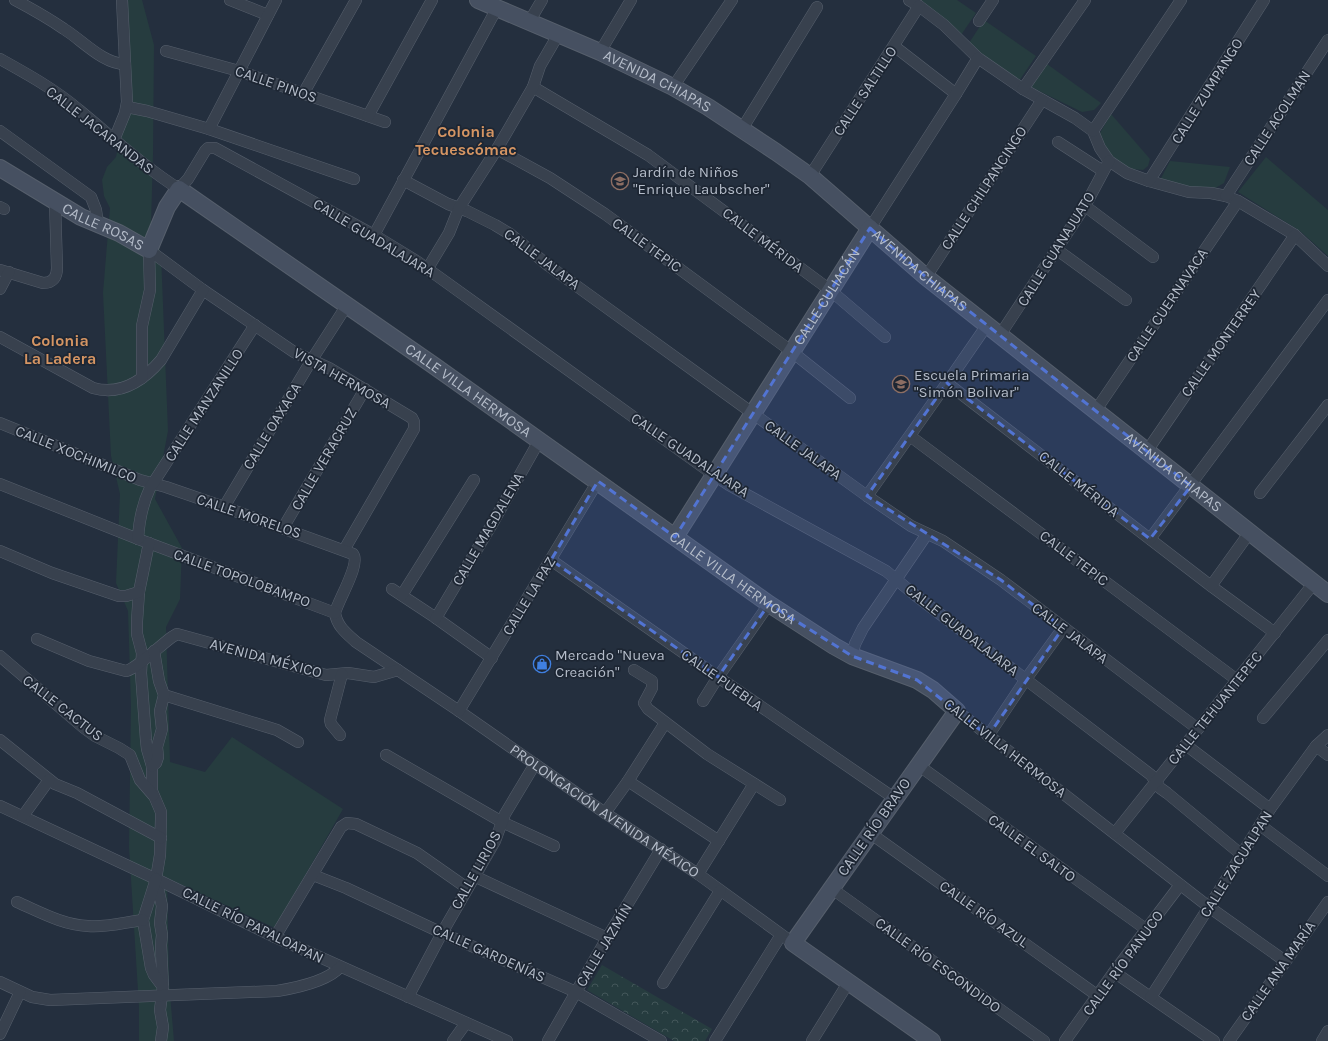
<svg xmlns="http://www.w3.org/2000/svg" width="1328" height="1041" font-family="Karla,sans-serif">
  <defs>
    <pattern id="park-crowns" width="20" height="18" patternUnits="userSpaceOnUse"><rect width="20" height="18" fill="#263c3f"/><path d="M2 6a3 3 0 1 1 6 0M12 15a3 3 0 1 1 6 0" fill="none" stroke="#435659"/></pattern>
  </defs>
  <rect width="100%" height="100%" fill="#242f3e"/>
  <g fill="#263c3f">
    <path d="M126,0H142L154,45L153,155L151,224L161,254L168,431L155,499L182,548L180,599L166,627L170,762L205,772L232,737L343,809L275,928L167,878L169,982L174,1041H139V1007L129,847L131,706L128,611L116,583L120,494L111,456L103,293L110,208L104,196L102,180L107,167L116,157L128,102Z"/>
    <path d="M921,0H957L976,13L961,35Z"/>
    <path d="M984,20L1036,56L1019,81L986,58L969,43Z"/>
    <path d="M1047,64L1101,103L1094,110L1082,112L1031,87Z"/>
    <path d="M1111,114L1150,159L1148,166L1143,170L1131,169L1110,157L1100,133Z"/>
    <path d="M1266,157L1328,210V256L1300,231L1238,192Z"/>
    <path d="M1170,161L1230,167L1224,183L1212,190L1177,186L1160,180Z"/>
  </g>
  <path fill="url(#park-crowns)" d="M602,965L712,1029L705,1041H674L587,990Z"/>
  <g fill="none" stroke-linecap="round" stroke-linejoin="round">
    <defs>
      <g id="street">
        <path d="M15,0C32,9 48,18 64,29C82,40 103,64 125,64"/>
        <path d="M230,0L268,15"/>
        <path d="M909,0L919,6L944,25L978,58L1023,89L1075,118L1093,131L1100,148L1109,161L1127,173L1149,181L1189,192L1211,193L1226,196L1238,201L1295,235L1328,266"/>
        <path d="M979,21L993,0"/>
        <path d="M529,22L542,0"/>
        <path d="M894,46L956,94"/>
        <path d="M166,51L239,71L385,122"/>
        <path d="M600,52L631,0"/>
        <path d="M0,59C27,74 56,90 79,110C112,137 143,166 179,189L188,179L205,151L208,148H215L374,235L418,262L714,475L729,485L886,571L915,595L1151,775L1160,788L1167,793L1242,855"/>
        <path d="M533,87L648,155L830,290L885,337"/>
        <path d="M673,87L732,0"/>
        <path d="M1023,89L1085,0"/>
        <path d="M303,94L356,0"/>
        <path d="M127,107L147,111L209,129L354,179"/>
        <path d="M368,116L432,0"/>
        <path d="M209,129L276,0"/>
        <path d="M742,129L817,7"/>
        <path d="M0,131L91,197L96,210L98,224"/>
        <path d="M1093,131L1181,0"/>
        <path d="M114,140L125,113L127,102L122,0"/>
        <path d="M1058,142L1103,171"/>
        <path d="M497,149L550,178L605,214L791,351L850,398"/>
        <path d="M810,176L919,6"/>
        <path d="M403,180L448,204L467,211L495,225L510,234L549,266L867,496L911,526L943,541L1001,580L1198,729"/>
        <path d="M1149,181L1264,0"/>
        <path d="M1226,196L1328,40"/>
        <path d="M1085,206L1153,257"/>
        <path d="M0,207L4,209"/>
        <path d="M870,228L956,94L978,58"/>
        <path d="M374,235L497,8"/>
        <path d="M1056,249L1126,300"/>
        <path d="M149,250L203,290L294,352L329,368L412,418L414,422V429L344,550"/>
        <path d="M428,268L449,233L459,208L497,149L533,87L540,66L558,35"/>
        <path d="M0,270L43,283C53,283 57,277 57,268L55,201"/>
        <path d="M926,277L1042,100"/>
        <path d="M0,289L9,272"/>
        <path d="M1000,335L1085,206L1109,161"/>
        <path d="M0,337L93,388C121,396 143,381 161,360L203,290"/>
        <path d="M142,378V326L150,290L149,250"/>
        <path d="M947,383L1211,586L1275,633"/>
        <path d="M1096,410L1238,201"/>
        <path id="s1" d="M0,423L140,480L166,487L224,507L353,554C361,564 338,600 335,613C337,626 346,633 356,642L459,711L605,813L698,874L793,943"/>
        <path d="M910,436L1237,680"/>
        <path d="M1147,451L1295,235"/>
        <path d="M0,484L138,539L335,613"/>
        <path d="M1260,493L1328,405"/>
        <path d="M867,496L947,383L987,325"/>
        <path d="M224,507L311,361L347,305"/>
        <path d="M283,528L365,389"/>
        <path d="M138,539C139,521 142,505 150,488L255,325"/>
        <path d="M1150,539L1328,300"/>
        <path d="M149,543L139,592L137,621V634L142,653L141,673L146,740L147,749L152,766V791L161,812V819L160,855L156,879L162,906L160,923L162,935L161,945L163,987L160,1010L163,1027L161,1041"/>
        <path d="M0,551L52,573L119,596H126L139,592"/>
        <path d="M551,560L718,677L894,798"/>
        <path d="M1211,586L1250,532"/>
        <path d="M392,589L436,618L492,658"/>
        <path d="M402,595L474,480"/>
        <path d="M436,618L491,526L539,441"/>
        <path d="M37,639L89,661L126,671C136,669 162,644 172,637L177,634L326,675L348,673L374,677L398,670"/>
        <path d="M0,656L84,728L95,736L119,748L130,755L140,780L153,795"/>
        <path d="M852,656L855,644L863,628L927,534"/>
        <path d="M634,670L652,681V688L644,703L648,709L707,754L780,800"/>
        <path d="M164,695L277,730L298,742"/>
        <path d="M703,701L718,677L769,604"/>
        <path d="M459,711L598,481"/>
        <path d="M957,711L1209,907L1285,961"/>
        <path d="M1263,718L1328,640"/>
        <path d="M340,735L331,724L330,720L342,674"/>
        <path d="M988,736L1026,679L1063,628"/>
        <path d="M0,740L55,784L77,793L161,838"/>
        <path d="M1186,745L1270,809"/>
        <path d="M1316,746L1328,755"/>
        <path d="M386,755L502,822L554,846"/>
        <path d="M918,765L1147,930"/>
        <path d="M152,766L156,763L158,757L157,747L162,729L160,711L164,695L159,681L154,651"/>
        <path d="M628,781L719,841"/>
        <path d="M0,806L156,879L275,937L507,1041"/>
        <path d="M605,813L628,781L665,723"/>
        <path d="M23,816L49,780"/>
        <path d="M1260,825L1328,876"/>
        <path d="M870,833L1098,996"/>
        <path d="M1115,833L1314,583"/>
        <path d="M698,874L754,784"/>
        <path d="M313,875L346,888L442,933L576,992L661,1041"/>
        <path d="M474,876L607,938"/>
        <path d="M156,879L143,920L151,968L154,975L163,987"/>
        <path d="M831,888L1044,1041"/>
        <path d="M17,902C40,912 63,925 88,926C105,928 126,922 143,920"/>
        <path d="M275,937L341,827L347,823L356,824L417,853L467,888"/>
        <path d="M1114,972L1214,1041"/>
        <path d="M0,982L32,997L50,1000L277,991C295,988 328,981 340,967"/>
        <path d="M663,983L720,891"/>
        <path d="M408,997L442,933L495,841L505,814L535,764"/>
        <path d="M1151,997L1209,907L1270,809L1316,746L1328,735"/>
        <path d="M0,1034L20,992"/>
        <path d="M453,1041L466,1023"/>
        <path d="M548,1041L607,938L661,849"/>
        <path d="M715,1041L781,935"/>
        <path d="M812,1041L848,983"/>
        <path d="M1065,1041L1114,972L1180,885"/>
        <path d="M1229,1041L1328,902"/>
        <path d="M1322,1041L1328,1031"/>
      </g>
      <g id="secondary">
        <path id="s2" d="M478,0L600,52L673,87L708,107L776,152L810,176L926,277L1328,594"/>
        <path id="s3" d="M0,168L81,217L119,233L149,250L167,207L179,189L433,365L769,604L834,646L852,656L917,680L933,690L957,711L793,943L932,1041"/>
        <path id="s4" d="M675,537L870,228"/>
      </g>
    </defs>
    <use href="#street" stroke="#565f6c" stroke-width="12"/>
    <use href="#secondary" stroke="#565f6c" stroke-width="18"/>
    <use href="#street" stroke="#38414e" stroke-width="11"/>
    <use href="#secondary" stroke="#465061" stroke-width="16"/>
  </g>
  <path fill="#5274d3" fill-opacity="0.2" stroke="#5274d3" stroke-width="3" stroke-dasharray="8 5" stroke-linejoin="round" d="M870,228L926,277L1191,486L1150,539L947,383L867,496L1001,580L1063,628L988,736L917,680L852,656L769,604L718,677L551,560L598,481L675,537Z"/>
  <defs>
    <symbol id="school-ring" viewBox="-11 -11 22 22"><circle r="9.5" fill="#1d2633" stroke="#8d6e63" stroke-width="1.5"/><path d="M0-5L7-2L0 1L-7-2ZM-4 1L0 2.5L4 1V4Q0 6-4 4Z" fill="#8d6e63"/></symbol>
    <symbol id="shop-ring" viewBox="-11 -11 22 22"><circle r="9.5" fill="#1d2633" stroke="#3f7fe0" stroke-width="1.5"/><path d="M-5-2.5h2.3a2.7 3.5 0 0 1 5.4 0H5L5.5 6h-11ZM-1.5-2.5h3a1.5 2.3 0 0 0-3 0Z" fill="#3f7fe0"/></symbol>
  </defs>
  <g fill-rule="evenodd">
    <use href="#school-ring" x="610" y="171" width="20" height="20"/>
    <use href="#school-ring" x="891" y="374" width="20" height="20"/>
    <use href="#shop-ring" x="532" y="654" width="20" height="20"/>
  </g>
  <g text-anchor="middle" stroke-width="3.5" stroke-linejoin="round" paint-order="stroke">
    <g font-size="15" fill="#b4bcc9" stroke="#1d2633">
      <text dy="5" stroke="none"><textPath href="#s2" startOffset="197">AVENIDA CHIAPAS</textPath></text>
      <text transform="translate(276 84) rotate(19)" y="5">CALLE PINOS</text>
      <text transform="translate(865 91) rotate(-57)" y="5">CALLE SALTILLO</text>
      <text transform="translate(1207 91) rotate(-58)" y="5">CALLE ZUMPANGO</text>
      <text transform="translate(1277 118) rotate(-57)" y="5">CALLE ACOLMAN</text>
      <text transform="translate(100 130) rotate(38)" y="5">CALLE JACARANDAS</text>
      <text transform="translate(984 188) rotate(-57)" y="5">CALLE CHILPANCINGO</text>
      <text dy="5" stroke="none"><textPath href="#s3" startOffset="119">CALLE ROSAS</textPath></text>
      <text transform="translate(374 238) rotate(31)" y="5">CALLE GUADALAJARA</text>
      <text transform="translate(763 240) rotate(37)" y="5">CALLE MÉRIDA</text>
      <text transform="translate(647 245) rotate(36)" y="5">CALLE TEPIC</text>
      <text transform="translate(1056 249) rotate(-58)" y="5">CALLE GUANAJUATO</text>
      <text transform="translate(542 259) rotate(37)" y="5">CALLE JALAPA</text>
      <text dy="5" stroke="none"><textPath href="#s2" startOffset="522">AVENIDA CHIAPAS</textPath></text>
      <text dy="5" stroke="none"><textPath href="#s4" startOffset="284">CALLE CULIACÁN</textPath></text>
      <text transform="translate(1167 305) rotate(-56)" y="5">CALLE CUERNAVACA</text>
      <text transform="translate(1221 343) rotate(-55)" y="5">CALLE MONTERREY</text>
      <text transform="translate(342 378) rotate(29)" y="5">VISTA HERMOSA</text>
      <text dy="5" stroke="none"><textPath href="#s3" startOffset="591">CALLE VILLA HERMOSA</textPath></text>
      <text transform="translate(204 405) rotate(-57)" y="5">CALLE MANZANILLO</text>
      <text transform="translate(272 426) rotate(-59)" y="5">CALLE OAXACA</text>
      <text transform="translate(803 450) rotate(36)" y="5">CALLE JALAPA</text>
      <text transform="translate(76 454) rotate(22)" y="5">CALLE XOCHIMILCO</text>
      <text transform="translate(690 455) rotate(34)" y="5">CALLE GUADALAJARA</text>
      <text transform="translate(324 459) rotate(-60)" y="5">CALLE VERACRUZ</text>
      <text dy="5" stroke="none"><textPath href="#s2" startOffset="846">AVENIDA CHIAPAS</textPath></text>
      <text transform="translate(1079 484) rotate(38)" y="5">CALLE MÉRIDA</text>
      <text transform="translate(249 516) rotate(19)" y="5">CALLE MORELOS</text>
      <text transform="translate(488 529) rotate(-60)" y="5">CALLE MAGDALENA</text>
      <text transform="translate(1074 558) rotate(37)" y="5">CALLE TEPIC</text>
      <text dy="5" stroke="none"><textPath href="#s3" startOffset="915">CALLE VILLA HERMOSA</textPath></text>
      <text transform="translate(242 578) rotate(20)" y="5">CALLE TOPOLOBAMPO</text>
      <text transform="translate(529 596) rotate(-59)" y="5">CALLE LA PAZ</text>
      <text transform="translate(962 630) rotate(38)" y="5">CALLE GUADALAJARA</text>
      <text transform="translate(1070 633) rotate(37)" y="5">CALLE JALAPA</text>
      <text transform="translate(266 658) rotate(15)" y="5">AVENIDA MÉXICO</text>
      <text transform="translate(722 680) rotate(35)" y="5">CALLE PUEBLA</text>
      <text transform="translate(63 708) rotate(38)" y="5">CALLE CACTUS</text>
      <text transform="translate(1215 708) rotate(-51)" y="5">CALLE TEHUANTEPEC</text>
      <text transform="translate(1005 748) rotate(38)" y="5">CALLE VILLA HERMOSA</text>
      <text dy="5" stroke="none"><textPath href="#s1" startOffset="777">PROLONGACIÓN AVENIDA MÉXICO</textPath></text>
      <text transform="translate(874 827) rotate(-55)" y="5">CALLE RÍO BRAVO</text>
      <text transform="translate(1032 848) rotate(36)" y="5">CALLE EL SALTO</text>
      <text transform="translate(1236 864) rotate(-58)" y="5">CALLE ZACUALPAN</text>
      <text transform="translate(476 870) rotate(-61)" y="5">CALLE LIRIOS</text>
      <text transform="translate(984 914) rotate(35)" y="5">CALLE RÍO AZUL</text>
      <text transform="translate(253 925) rotate(26)" y="5">CALLE RÍO PAPALOAPAN</text>
      <text transform="translate(604 945) rotate(-59)" y="5">CALLE JAZMÍN</text>
      <text transform="translate(489 953) rotate(24)" y="5">CALLE GARDENÍAS</text>
      <text transform="translate(1123 963) rotate(-54)" y="5">CALLE RÍO PANUCO</text>
      <text transform="translate(938 965) rotate(36)" y="5">CALLE RÍO ESCONDIDO</text>
      <text transform="translate(1278 971) rotate(-55)" y="5">CALLE ANA MARÍA</text>
    </g>
    <g font-size="15" fill="#b4bcc9" stroke="#1d2633" text-anchor="start">
      <text x="633" y="177">Jardín de Niños<tspan x="633" dy="17">"Enrique Laubscher"</tspan></text>
      <text x="914" y="380">Escuela Primaria<tspan x="914" dy="17">"Simón Bolivar"</tspan></text>
      <text x="555" y="660">Mercado "Nueva<tspan x="555" dy="17">Creación"</tspan></text>
    </g>
    <g font-size="16" font-weight="bold" fill="#d59563" stroke="#1d2633">
      <text x="466" y="137">Colonia<tspan x="466" dy="18">Tecuescómac</tspan></text>
      <text x="60" y="346">Colonia<tspan x="60" dy="18">La Ladera</tspan></text>
    </g>
  </g>
</svg>
